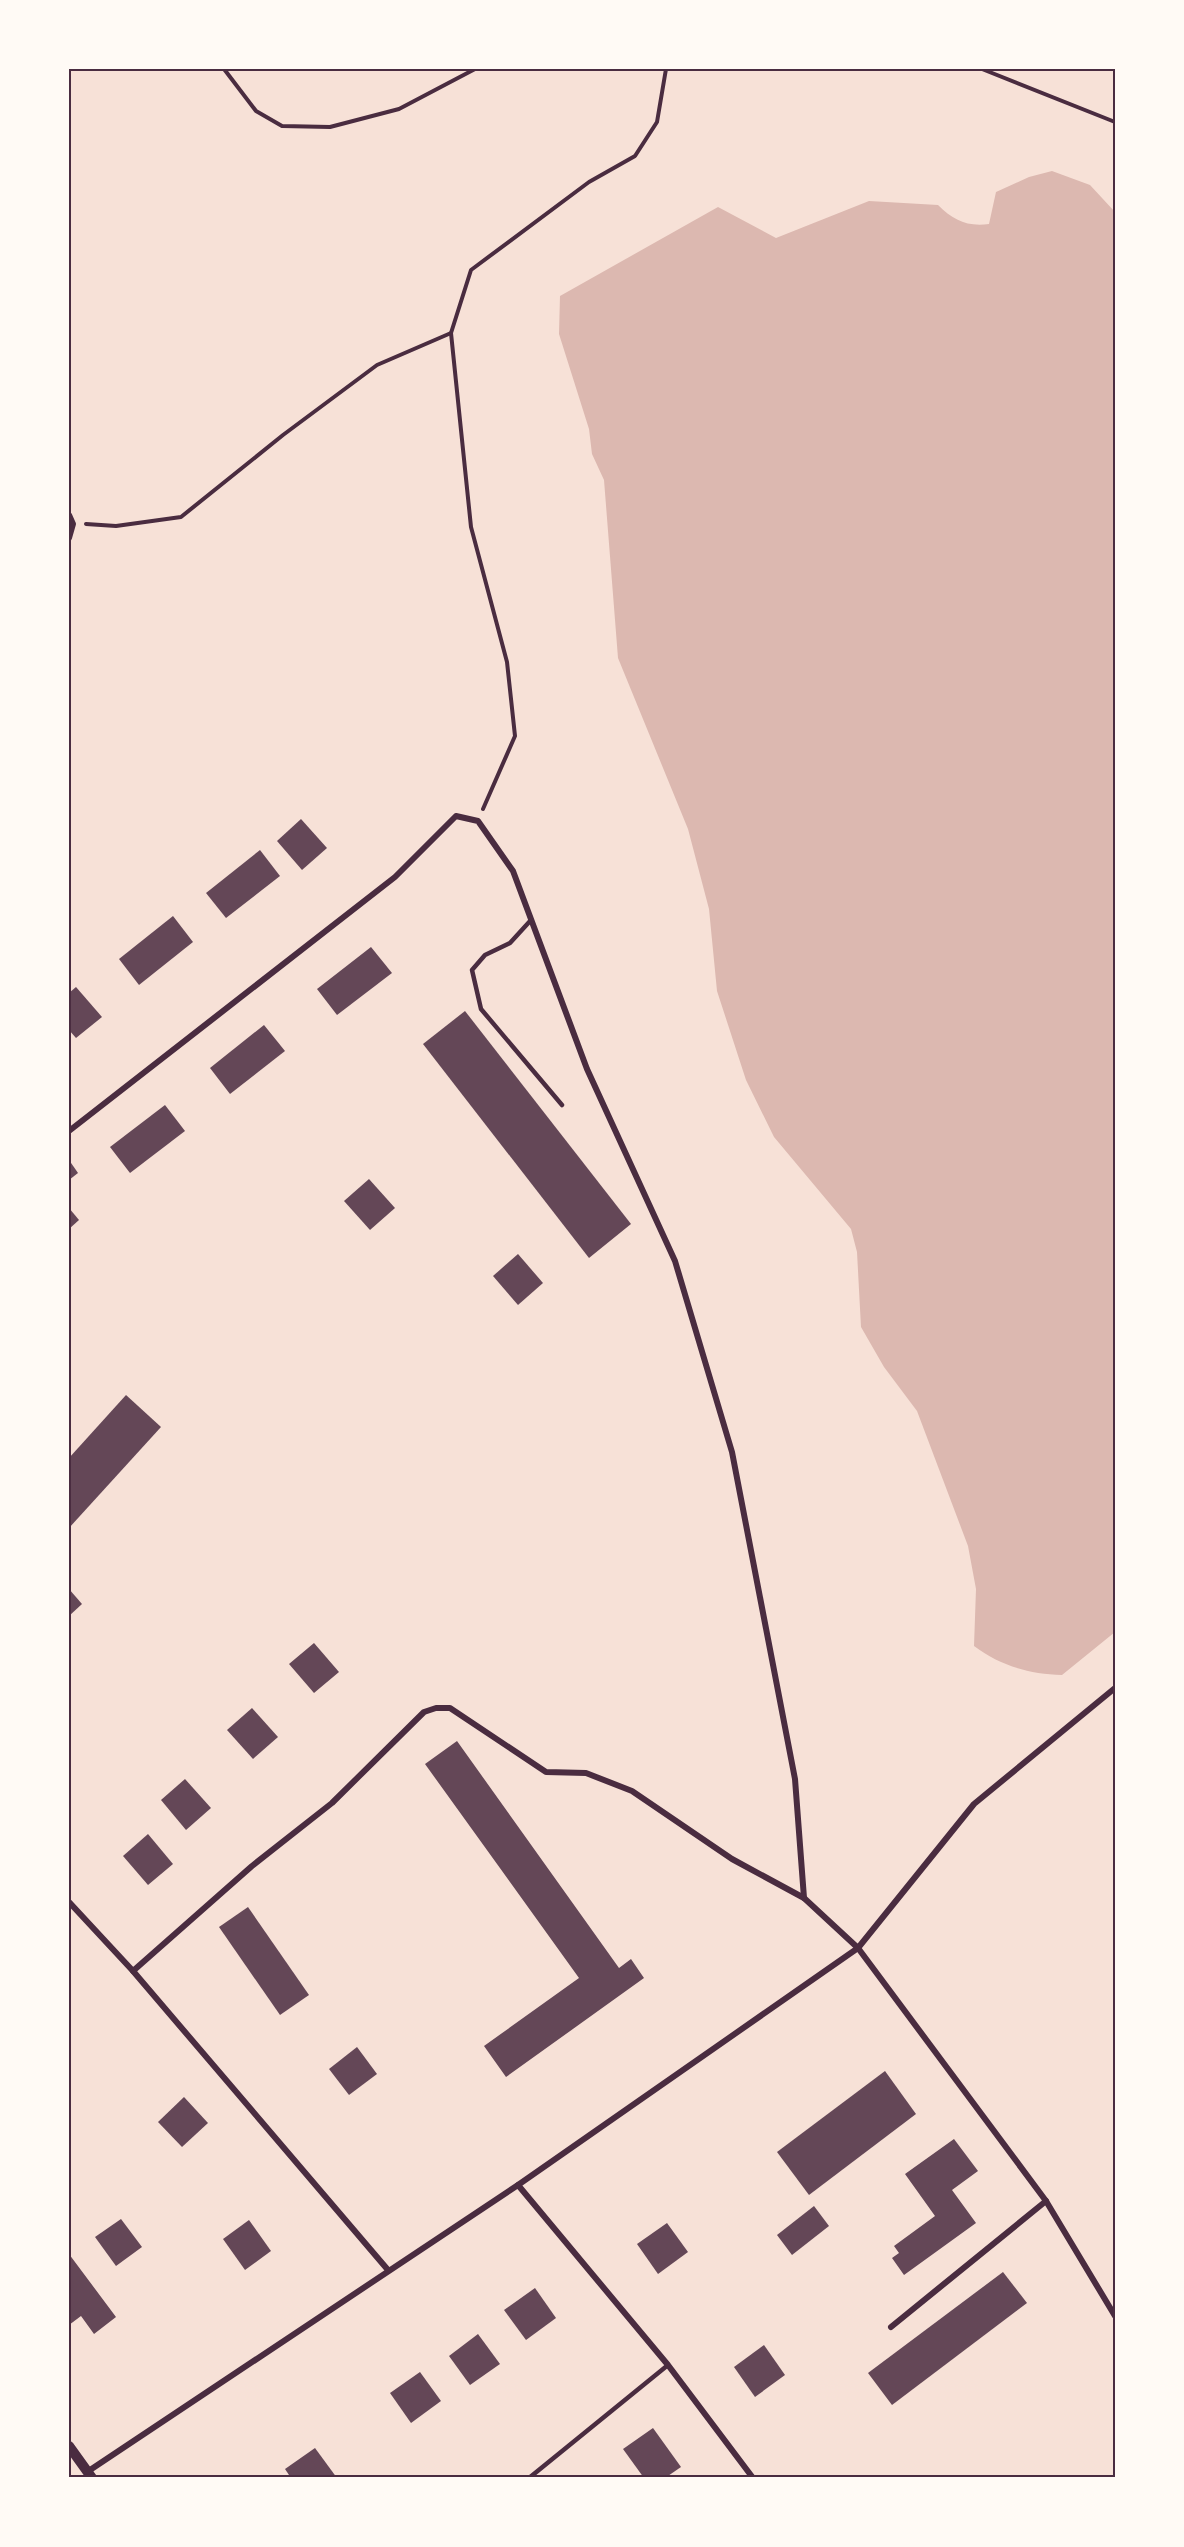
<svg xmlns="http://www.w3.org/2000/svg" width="1184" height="2547" font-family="Helvetica,sans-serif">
  <rect width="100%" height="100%" fill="#f7e1d7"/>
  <path fill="#dcb8b0" d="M1052,171L1090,185L1115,212V1632L1062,1675C1029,1674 1001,1666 974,1646L976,1589L968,1546L917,1411L884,1367L861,1327L857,1252L851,1229L774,1137L746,1080L717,991L709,909L688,829L618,658L604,480L592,454L589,429L559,334L560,296L718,207L776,238L869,201L938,205C953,220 967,227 989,224L996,192L1029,177Z"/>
  <g fill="#644757">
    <path d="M301,819L327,848L302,870L277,841Z"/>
    <path d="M260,850L280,876L226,918L206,893Z"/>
    <path d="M173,916L193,942L139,985L119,959Z"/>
    <path d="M371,947L392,973L337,1015L317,989Z"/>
    <path d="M76,987L102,1017L76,1038L69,1030V993Z"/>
    <path d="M465,1011L631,1224L589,1258L423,1044Z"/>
    <path d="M264,1025L285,1051L230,1094L210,1068Z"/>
    <path d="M165,1105L185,1131L130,1173L110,1147Z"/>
    <path d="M69,1160L78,1173L69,1180Z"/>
    <path d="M369,1179L395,1208L370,1230L344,1201Z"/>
    <path d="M69,1208L79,1220L69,1229Z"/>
    <path d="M518,1254L543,1283L518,1305L493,1276Z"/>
    <path d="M126,1395L161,1427L69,1528V1458Z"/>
    <path d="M69,1589L82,1604L69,1616Z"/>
    <path d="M314,1643L339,1672L314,1693L289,1664Z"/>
    <path d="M252,1708L278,1737L253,1759L227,1730Z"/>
    <path d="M457,1741L619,1968L631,1959L644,1978L506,2077L484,2046L579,1978L425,1764Z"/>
    <path d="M185,1779L211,1808L186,1830L161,1800Z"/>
    <path d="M148,1834L173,1864L148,1885L123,1856Z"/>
    <path d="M248,1907L309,1995L280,2015L219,1927Z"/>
    <path d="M357,2047L377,2074L349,2095L329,2069Z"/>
    <path d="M885,2071L916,2114L809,2195L777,2152Z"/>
    <path d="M184,2097L208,2123L182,2147L158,2122Z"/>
    <path d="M954,2139L978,2171L952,2190L976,2223L904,2275L892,2258L899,2253L894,2246L935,2216L905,2174Z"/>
    <path d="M814,2206L829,2226L792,2255L777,2235Z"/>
    <path d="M121,2219L142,2247L116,2266L95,2237Z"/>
    <path d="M249,2220L271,2251L245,2270L223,2239Z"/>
    <path d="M667,2223L688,2252L658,2274L637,2244Z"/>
    <path d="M69,2254L116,2317L94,2334L81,2316L69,2325Z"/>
    <path d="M1003,2272L1027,2303L892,2405L868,2373Z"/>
    <path d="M535,2288L556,2318L526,2340L504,2310Z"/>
    <path d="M478,2334L500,2364L470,2385L449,2356Z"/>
    <path d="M764,2345L785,2375L755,2397L734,2367Z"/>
    <path d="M420,2372L441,2401L411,2423L390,2393Z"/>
    <path d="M653,2428L681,2467L665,2478H644L623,2449Z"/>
    <path d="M315,2448L337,2478H291L285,2469Z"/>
  </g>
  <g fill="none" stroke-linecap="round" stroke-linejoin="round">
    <g stroke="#4a2c40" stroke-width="4">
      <path d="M224,69L256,111L282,126L330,127L399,109L475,69"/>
      <path d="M982,69L1115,122"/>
      <path d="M86,524L116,526L181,517L283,435L377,365L451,333"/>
      <path d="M483,809L515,736L507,662L471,527L451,333L471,270L589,182L635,156L657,122L666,69"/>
    </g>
    <g stroke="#4a2c40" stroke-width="4.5">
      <path d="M531,920L510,943L485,955L472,970L481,1009L562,1105"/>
      <path d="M529,2478L668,2365"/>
    </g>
    <g stroke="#4a2c40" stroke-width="6">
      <path d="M69,515L73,524L69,538"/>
      <path d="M69,1131L395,877L456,816L478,821L513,871L587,1069L675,1261L732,1452L795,1779L804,1898L858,1948L1046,2201L1115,2316"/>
      <path d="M69,1902L133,1971L388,2270"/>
      <path d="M133,1971L252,1866L332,1803L424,1712L436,1708H450L546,1772L586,1773L632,1791L732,1859L804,1898"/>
      <path d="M518,2185L668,2365L753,2478"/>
      <path d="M891,2327L1046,2201"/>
      <path d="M87,2472L518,2185L858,1948L974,1804L1115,1688"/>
    </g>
    <path stroke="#4a2c40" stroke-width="10" d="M69,2446L92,2478"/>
  </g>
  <rect width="1184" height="2547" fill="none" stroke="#fffaf5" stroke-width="141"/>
  <rect x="70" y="70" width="1044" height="2406" fill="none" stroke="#4a2c40" stroke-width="2"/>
</svg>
